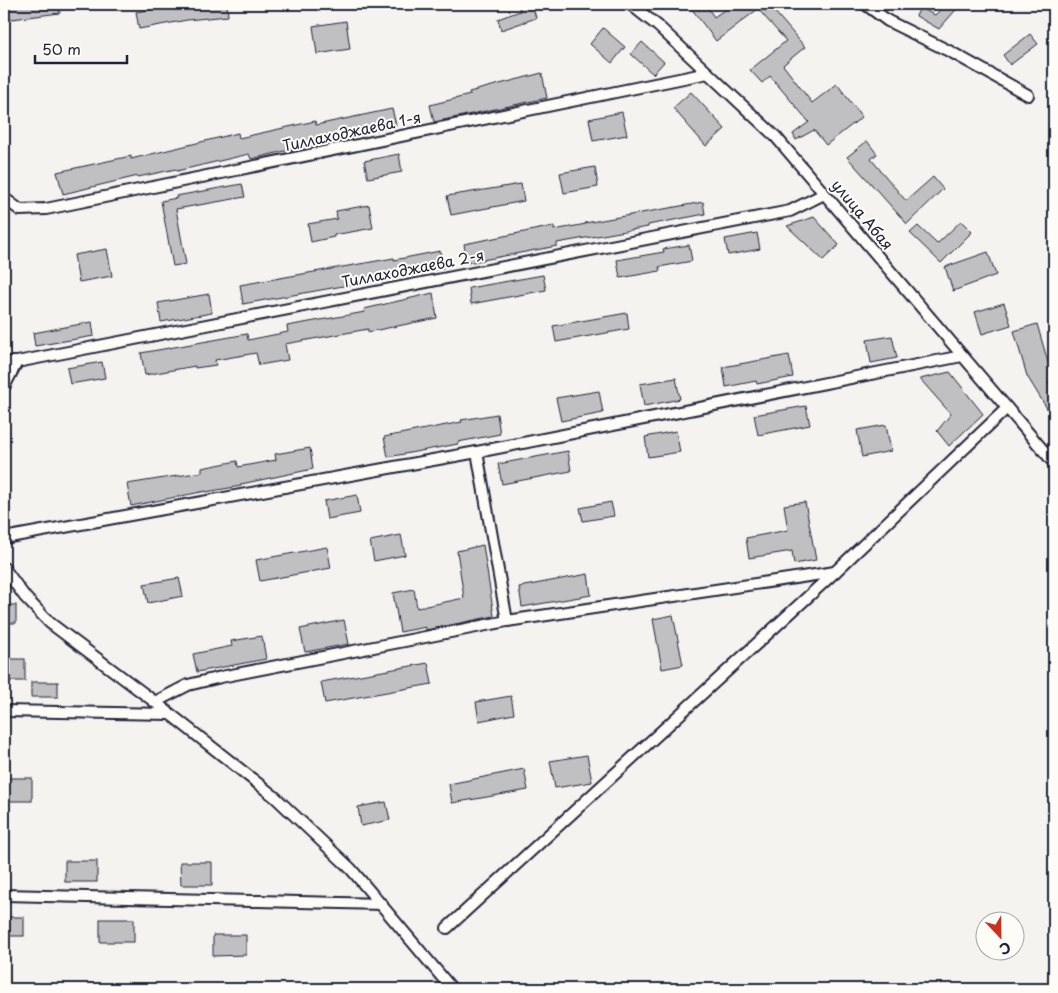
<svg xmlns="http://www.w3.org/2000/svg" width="1058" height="993" font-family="'Playpen Sans',sans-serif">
  <rect width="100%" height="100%" fill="#f4f3ef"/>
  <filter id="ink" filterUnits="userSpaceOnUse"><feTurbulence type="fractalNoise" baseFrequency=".02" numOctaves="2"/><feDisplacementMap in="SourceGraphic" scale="10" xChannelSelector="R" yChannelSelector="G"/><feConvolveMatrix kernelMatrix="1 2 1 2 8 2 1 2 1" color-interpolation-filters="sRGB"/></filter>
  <g filter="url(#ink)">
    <g fill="#c0bfc2" stroke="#22223b">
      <path d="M4,4H59L60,13L4,20Z"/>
      <path d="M180,4H227L228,16L187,20L139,29L136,12Z"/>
      <path d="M518,4H532L536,18L501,30L498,19L520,11Z"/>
      <path d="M688,4H705L714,17L733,4H768L805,47L783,65L812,103L837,84L862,117L826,145L814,130L796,140L793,134L809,122L770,76L762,83L750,70L786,41L758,9L716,41Z"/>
      <path d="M946,4H961L939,29L916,16L920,8L935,15Z"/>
      <path d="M346,21L350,49L317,54L313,26Z"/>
      <path d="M603,28L625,47L612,63L590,44Z"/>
      <path d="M1030,34L1038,44L1010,65L1003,55Z"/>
      <path d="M642,42L664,62L653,74L631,54Z"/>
      <path d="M542,73L547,98L434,122L430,105L470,95L469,92Z"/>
      <path d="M691,92L725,129L706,146L673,108Z"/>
      <path d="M392,109L396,125L251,159L249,154L177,171L176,169L138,177V176L63,194L57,172L131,156V159L238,133L239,138L315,121L316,125Z"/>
      <path d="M622,112L627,135L593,141L589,119Z"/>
      <path d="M867,141L877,154L871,159L906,201L933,177L943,189L907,224L847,157Z"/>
      <path d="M399,154L402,172L368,178L364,161Z"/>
      <path d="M595,167L598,187L564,193L560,173Z"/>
      <path d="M242,184L245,197L176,209L186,264L173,266L161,201L177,198L176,196Z"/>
      <path d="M521,184L524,201L451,215L447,196Z"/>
      <path d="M703,202L705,214L648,225V227L557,243V246L467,263L464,244L554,226V230L586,224L585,223Z"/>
      <path d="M369,205L373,228L334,235V237L311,242L308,224L337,219L336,211Z"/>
      <path d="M814,217L839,245L823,260L787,226Z"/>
      <path d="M961,221L972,232L941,263L910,233L918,226L937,244Z"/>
      <path d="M757,233L760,249L728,255L725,239Z"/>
      <path d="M689,245L692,261L659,267L660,271L620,278L617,260L664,252L663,249Z"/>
      <path d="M107,249L112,276L79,282L74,255Z"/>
      <path d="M440,251L443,268L243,304L240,285L394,258V260Z"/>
      <path d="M988,252L996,275L953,291L945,267Z"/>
      <path d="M543,275L546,290L471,304L469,288Z"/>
      <path d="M433,293L437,318L368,332V329L285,344L288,360L259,365L256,353L215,360L216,365L195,368V366L145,375L141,353L247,334L248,340L288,332L287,326L365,312L364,309Z"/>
      <path d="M209,294L212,313L161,322L158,303Z"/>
      <path d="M1004,303L1011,325L982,334L975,312Z"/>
      <path d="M627,313L629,329L556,342L553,326Z"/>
      <path d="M92,322L94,336L35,346L33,333Z"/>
      <path d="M1037,324L1050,369L1054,368V381L1048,382L1054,394V420L1027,376L1014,331Z"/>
      <path d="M892,336L897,358L871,363L867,340Z"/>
      <path d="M789,355L793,377L757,384L756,381L726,387L723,367Z"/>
      <path d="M102,362L105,378L70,384L67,368Z"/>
      <path d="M950,372L983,414L949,446L937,431L951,414L920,379Z"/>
      <path d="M676,378L680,399L644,406L640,384Z"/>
      <path d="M599,391L603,413L561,421L556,398Z"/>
      <path d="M806,406L810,425L758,435L754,415Z"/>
      <path d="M497,414L500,434L458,442V444L388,457L384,437L462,422L461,420Z"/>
      <path d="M886,425L891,451L862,457L857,430Z"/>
      <path d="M676,431L680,452L648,457L645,437Z"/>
      <path d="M310,448L313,469L241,484V486L206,492V491L131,506L127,484L202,472V468L237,461L238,467L276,460L275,454Z"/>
      <path d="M568,451L571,471L502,484L498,464Z"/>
      <path d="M357,495L360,513L327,519L324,501Z"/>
      <path d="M611,502L614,516L583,521L580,508Z"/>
      <path d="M805,502L816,560L794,564L792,551L749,558L746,538L788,530L784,505Z"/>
      <path d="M401,535L405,555L374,561L370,541Z"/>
      <path d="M483,545L494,616L426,630V627L400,632L393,593L414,589L417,608L464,598L457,551Z"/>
      <path d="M327,547L331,568L260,581L256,560Z"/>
      <path d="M588,574L591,595L522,607L519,587Z"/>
      <path d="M179,578L183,596L148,603L144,584Z"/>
      <rect x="4" y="605" width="12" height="18"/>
      <path d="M673,615L683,665L662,669L653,619Z"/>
      <path d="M344,620L349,644L305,652L300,629Z"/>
      <path d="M262,636L266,659L197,672L193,654L232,646L231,641Z"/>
      <rect x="4" y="659" width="21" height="22"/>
      <path d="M428,663L432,684L325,703L321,682Z"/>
      <rect x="31" y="682" width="27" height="15"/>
      <path d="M511,696L514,714L479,721L476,702Z"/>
      <path d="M587,755L592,782L555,788L550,761Z"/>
      <path d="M524,769L528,790L452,803L449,784Z"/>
      <rect x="4" y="778" width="28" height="23"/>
      <path d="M386,802L390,820L361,826L358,807Z"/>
      <rect x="65" y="861" width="32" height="21"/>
      <path d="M180,862H212V885H181Z"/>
      <rect x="4" y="917" width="20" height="19"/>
      <rect x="100" y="919" width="34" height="23"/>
      <path d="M213,935H246V955L213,956Z"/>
    </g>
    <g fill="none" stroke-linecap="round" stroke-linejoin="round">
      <defs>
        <g id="street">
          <path d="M630,4L658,26L776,137L1054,463"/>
          <path d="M865,4L888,21L951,52L1028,95"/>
          <path d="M4,198L20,210L46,209L708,73"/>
          <path d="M4,362H17L790,211L824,194"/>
          <path d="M4,387L17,362"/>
          <path d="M477,452L507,621"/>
          <path d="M4,538L477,452L962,356"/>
          <path d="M4,568L25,597L50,623L155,702L275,797L351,869L452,989"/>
          <path d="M155,702L188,685L221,677L507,621L835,572"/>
          <path d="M4,711L169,714"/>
          <path d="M4,895L382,904"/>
          <path d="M447,928L836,571L1007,408"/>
        </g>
      </defs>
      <use href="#street" stroke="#22223b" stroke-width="14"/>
      <use href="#street" stroke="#fdfcf7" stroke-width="10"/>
    </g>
  </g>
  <g text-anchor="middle" stroke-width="4" stroke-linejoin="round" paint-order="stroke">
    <g font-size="15" fill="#22223b" stroke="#fdfcf7">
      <text transform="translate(352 132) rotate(-12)" y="5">Тиллаходжаева 1-я</text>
      <text transform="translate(862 215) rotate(50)" y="5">улица Абая</text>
      <text transform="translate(413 269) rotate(-11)" y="5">Тиллаходжаева 2-я</text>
    </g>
  </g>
  <rect width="1058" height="993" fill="none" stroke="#fdfcf7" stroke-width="20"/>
  <rect x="10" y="10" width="1038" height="973" fill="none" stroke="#22223b" stroke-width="2" filter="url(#ink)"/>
  <g transform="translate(1000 936) rotate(158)"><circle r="24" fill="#fdfcf7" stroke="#a5a5ac"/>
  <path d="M0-4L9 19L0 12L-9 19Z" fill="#c8321e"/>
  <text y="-8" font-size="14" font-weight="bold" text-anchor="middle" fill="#22223b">С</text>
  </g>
  <path d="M35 55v8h92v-8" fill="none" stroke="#22223b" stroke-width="2.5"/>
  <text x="42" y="55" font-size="15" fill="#22223b" stroke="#fdfcf7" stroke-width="4" paint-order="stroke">50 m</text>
</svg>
